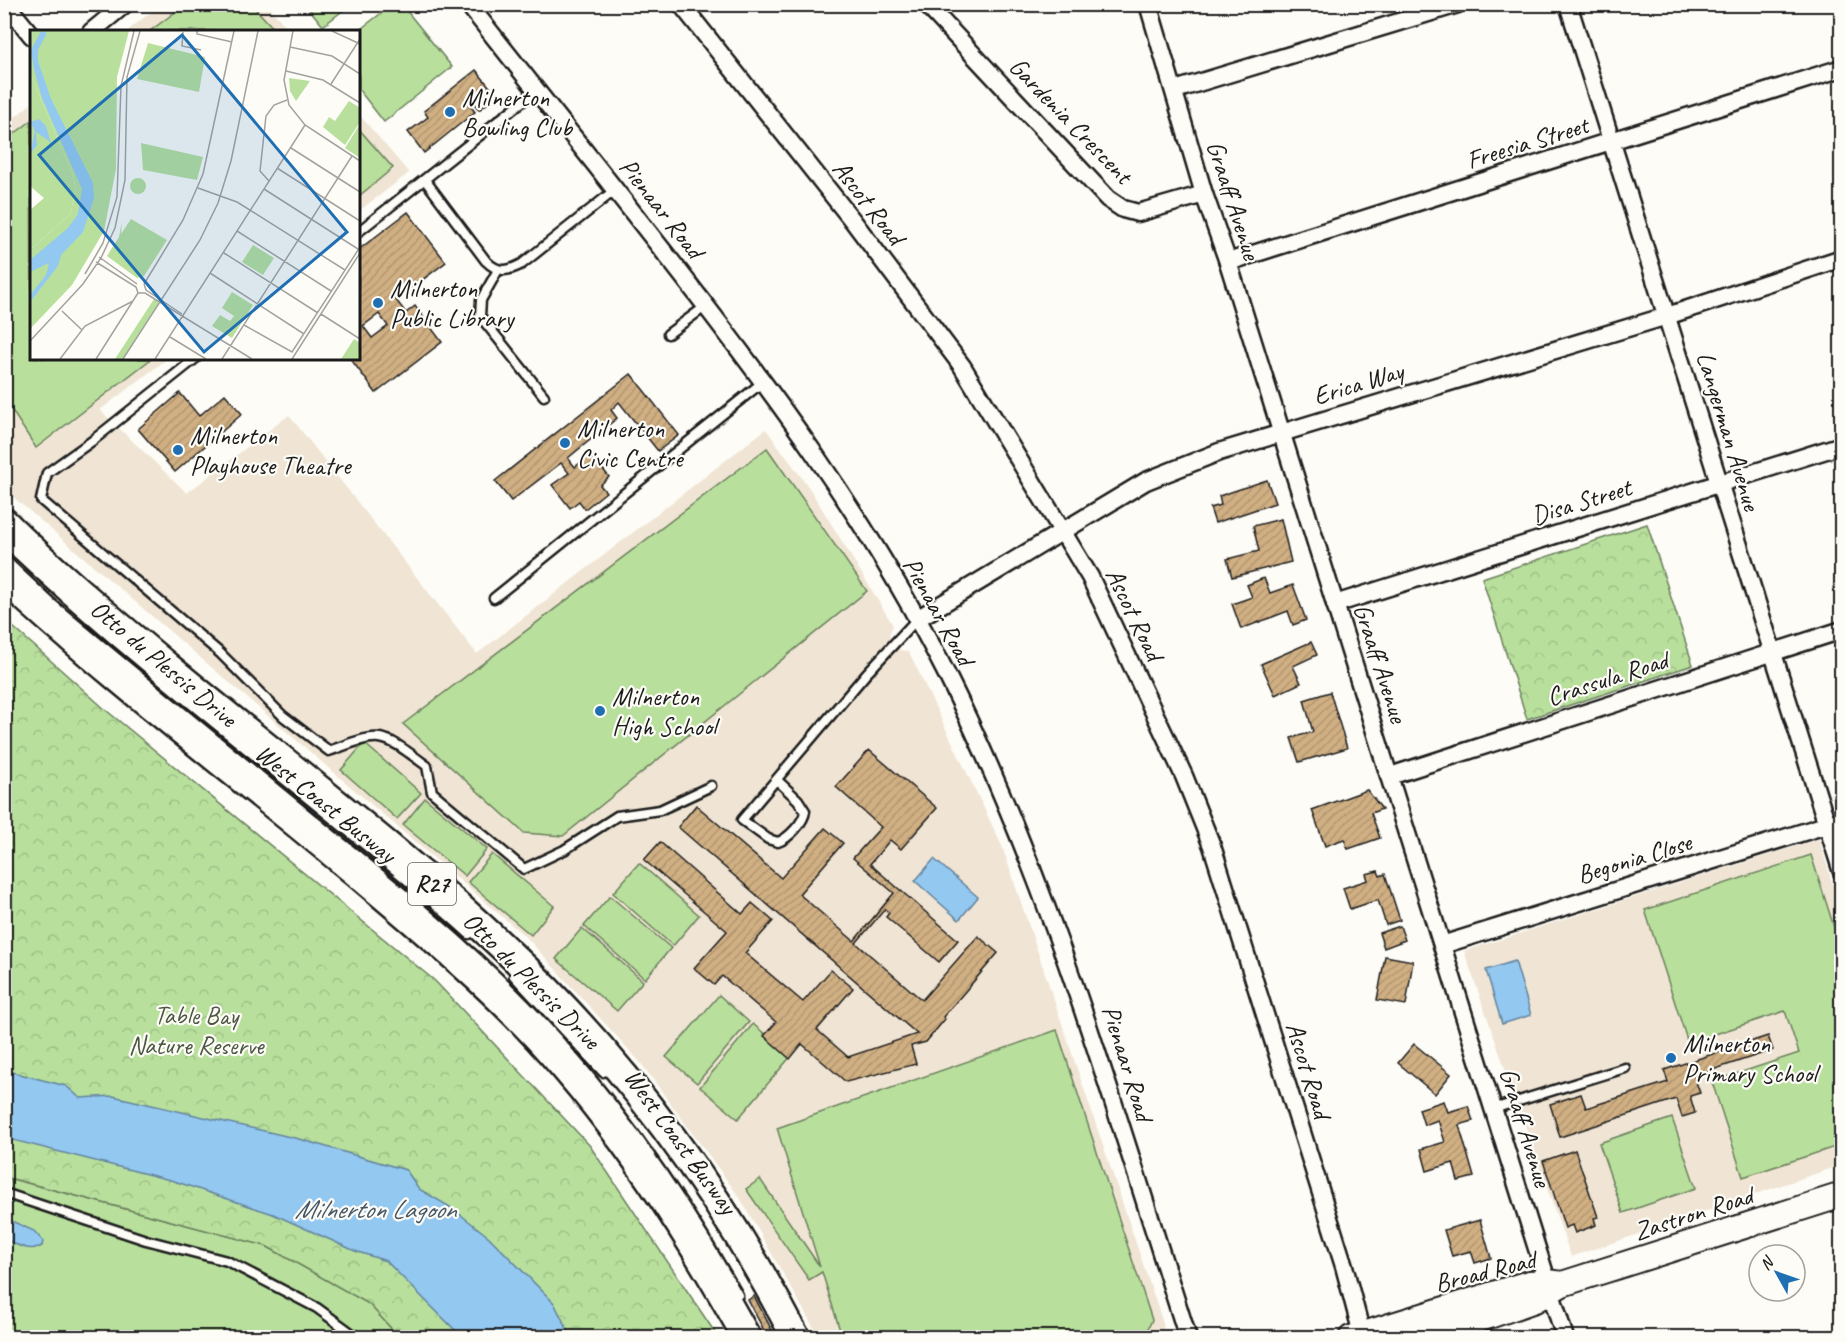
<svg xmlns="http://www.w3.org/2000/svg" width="1846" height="1342" font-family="Caveat,sans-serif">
  <defs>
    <pattern id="park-crowns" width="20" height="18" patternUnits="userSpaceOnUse" patternTransform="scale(1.5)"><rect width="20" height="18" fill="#b8e09c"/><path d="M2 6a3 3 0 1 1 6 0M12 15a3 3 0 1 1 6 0" fill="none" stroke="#9ec086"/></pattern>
    <pattern id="building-hatch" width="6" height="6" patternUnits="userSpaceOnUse" patternTransform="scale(1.5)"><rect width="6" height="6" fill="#d0af83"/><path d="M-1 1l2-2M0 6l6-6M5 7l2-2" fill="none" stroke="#b29671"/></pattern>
  </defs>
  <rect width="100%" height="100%" fill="#fdfcf7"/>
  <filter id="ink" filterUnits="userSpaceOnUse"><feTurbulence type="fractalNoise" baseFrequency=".0167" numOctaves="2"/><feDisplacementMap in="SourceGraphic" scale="12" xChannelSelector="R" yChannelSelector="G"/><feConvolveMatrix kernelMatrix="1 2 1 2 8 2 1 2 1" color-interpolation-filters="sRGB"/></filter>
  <g filter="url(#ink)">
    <g fill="#f0e5d4">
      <path d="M161,4L267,5L290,31L126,32Z"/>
      <path d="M31,104L32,358L167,359L100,410L187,493L289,415L477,654L766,429L810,489L893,625L889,635L893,644L900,650L909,652L1002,846L1164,1326L1157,1337H819L740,1198L640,1062L528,939L5,490V125Z"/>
      <path d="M358,113L409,173L359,211H358Z"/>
      <path d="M1819,839L1841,912V1165L1571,1257L1464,951Z"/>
    </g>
    <g fill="#b8e09c" stroke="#6a7e5c" stroke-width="1.5">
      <path d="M186,4L252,5L276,31H150Z"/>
      <path d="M306,5H350L323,26Z"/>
      <path d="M392,5H402L452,67L384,122L359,90L358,31Z"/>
      <path d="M31,121L32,358L151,359L36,448L5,400V141Z"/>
      <path d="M358,128L393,168L359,196H358Z"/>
      <path d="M767,448L867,591L563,836L524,833L403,724Z"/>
      <path d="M364,743L421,793L397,819L341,770Z"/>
      <path d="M425,798L487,849L465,876L403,825Z"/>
      <path d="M492,854L554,906L531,935L468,882Z"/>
      <path d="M1811,855L1841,949V1145L1743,1177L1712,1082L1799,1053L1785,1011L1688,1043L1645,910Z"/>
      <path d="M639,863L699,915L673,946L613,893Z"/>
      <path d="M610,896L671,948L645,979L584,926Z"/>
      <path d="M582,928L643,981L617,1011L556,959Z"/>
      <path d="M719,995L749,1022L697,1083L666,1057Z"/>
      <path d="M753,1024L791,1056L738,1119L700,1087Z"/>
      <path d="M1057,1030L1152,1320L1144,1337H842L822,1272L809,1280L746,1189L760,1179L820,1267L777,1128Z"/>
      <path d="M1672,1118L1696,1188L1623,1213L1599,1143Z"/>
      <path d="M4,1177L266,1246L369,1304L399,1337H5Z"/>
    </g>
    <g fill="url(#park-crowns)" stroke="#6a7e5c" stroke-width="1.5">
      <path d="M1647,524L1693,665L1527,719L1482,578Z"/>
      <path d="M4,619L107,711L435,981L590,1146L718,1337H399L369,1304L266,1246L5,1177Z"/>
    </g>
    <g fill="#93c8f1" stroke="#63839c" stroke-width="1.5">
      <path d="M934,859L978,897L959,920L915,881Z"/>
      <path d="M1515,961L1531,1015L1502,1024L1486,970Z"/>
      <path d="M4,1070L66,1086L80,1098L113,1096L299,1139L406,1170L419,1189L452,1208L489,1237L554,1303L571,1337H462L386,1261L355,1251L273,1214L174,1181L5,1138Z"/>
      <path d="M5,1218L34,1231L43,1241L42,1246C31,1252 18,1246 7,1240L5,1238Z"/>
    </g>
    <g fill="url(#building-hatch)" stroke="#1c1c1c" stroke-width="1.5" fill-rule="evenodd">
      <path d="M476,70L497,96L479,110L469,96L465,99L475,112L424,153L408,132L428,117L424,111Z"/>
      <path d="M408,212L446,262L396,300L406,313L415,306L442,342L376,393L350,358H358L359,348L358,250ZM379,314L388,326L372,338L363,326Z"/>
      <path d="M631,374L679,435L658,451L619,402L611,410L617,418L568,458L575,467L591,454L609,477L600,485L606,492L585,509L579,501L570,508L552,485L569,473L561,463L511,501L495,481Z"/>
      <path d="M180,393L199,416L225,394L242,414L175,472L138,429Z"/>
      <path d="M1267,480L1275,503L1215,523L1210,508L1221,505L1219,496Z"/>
      <path d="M1281,519L1291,562L1232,577L1227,559L1259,551L1253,526Z"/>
      <path d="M1264,578L1270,593L1293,585L1306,620L1293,625L1288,611L1241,629L1232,604L1252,597L1247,585Z"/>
      <path d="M1311,642L1317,655L1293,666L1301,683L1275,695L1261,664Z"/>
      <path d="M1330,692L1347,748L1299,762L1291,738L1313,732L1304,700Z"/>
      <path d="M869,750L937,808L901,849L890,840L870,864L958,940L939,962L886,917L889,913L885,909L856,943L922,1000L978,936L998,953L943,1017L945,1019L926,1042L911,1046L916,1064L846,1082L802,1044L790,1059L764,1036L776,1022L722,976L714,985L694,968L727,931L644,860L660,842L742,914L752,903L773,921L745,953L803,1002L831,970L853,988L817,1030L848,1057L917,1034L678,827L696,805L781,878L825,828L843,843L799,894L854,941L894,893L853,858L881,827L836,787Z"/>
      <path d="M1367,790L1382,809L1371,813L1380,838L1348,849L1344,839L1325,846L1312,810Z"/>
      <path d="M1378,871L1380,876L1385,874L1400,920L1386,925L1378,900L1350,909L1343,888L1368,880L1366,874Z"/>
      <path d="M1400,926L1405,940L1384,948L1379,933Z"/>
      <path d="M1385,956L1413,961L1406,1005L1377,1000Z"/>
      <path d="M1768,1036L1773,1050L1694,1076L1700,1093L1690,1096L1695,1113L1682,1117L1676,1099L1560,1137L1550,1104L1581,1094L1586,1108L1668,1082L1664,1070Z"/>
      <path d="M1414,1044L1451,1074L1435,1094L1398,1063Z"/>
      <path d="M1444,1101L1448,1112L1468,1106L1473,1121L1459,1125L1474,1177L1458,1181L1453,1163L1427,1171L1421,1149L1445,1142L1438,1120L1424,1125L1419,1109Z"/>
      <path d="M1575,1150L1598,1217L1594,1218L1596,1225L1575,1233L1572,1225L1565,1228L1543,1161Z"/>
      <path d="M1480,1220L1491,1258L1475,1263L1471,1251L1452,1256L1444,1230Z"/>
      <path d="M754,1296L776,1338H768L748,1300Z"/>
    </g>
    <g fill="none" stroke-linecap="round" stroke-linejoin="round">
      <defs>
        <g id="lane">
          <path d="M425,180L486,261C498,273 507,272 522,264L615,190"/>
          <path d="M358,232L537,90"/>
          <path d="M498,270L481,300L480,316L544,396"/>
          <path d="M668,334L706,306"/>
          <path d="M196,358L92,441L47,473L41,500L220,653L283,716L329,751C383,731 381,732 427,766L432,792L524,869L564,850L617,816L660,810L711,786"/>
          <path d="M4,541C151,682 318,799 469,934"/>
          <path d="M4,559L51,603C138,676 226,748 314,820C386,879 460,938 526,1005C610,1092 679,1190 738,1295"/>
          <path d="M494,598L764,381"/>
          <path d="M777,780L798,800L805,811C804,822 789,838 778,842L768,839L742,820L866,674L917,619"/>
          <path d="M514,976L603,1072"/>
          <path d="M1493,1109L1625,1068"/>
          <path d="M4,1193L146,1240L227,1261L317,1308L358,1338"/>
        </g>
        <g id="street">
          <path d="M6,4L32,36"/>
          <path d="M468,4C534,87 599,169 664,252C769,386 869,520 946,673C1052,885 1116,1113 1188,1338"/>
          <path d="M681,4L853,221L962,366L1090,577L1184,776L1212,846L1344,1266L1363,1338"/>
          <path d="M926,4L1108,199L1123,209L1138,213L1204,194"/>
          <path d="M1148,4L1204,194L1228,262L1565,1338"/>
          <path d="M1568,4L1842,872"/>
          <path d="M91,32L125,4"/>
          <path d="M1175,90L1458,4"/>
          <path d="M1228,262L1842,68"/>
          <path d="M1335,604L1842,445"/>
          <path d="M917,619L1146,481L1219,452L1667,316L1842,258"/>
          <path d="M1390,776L1842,630"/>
          <path d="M1442,945L1842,820"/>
        </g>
        <g id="secondary">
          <path d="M1351,1338L1529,1283L1548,1282L1562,1284"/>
          <path d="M1426,1338L1535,1300L1562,1284L1842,1195"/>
        </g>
        <g id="primary">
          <path d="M4,522C56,574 112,620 168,667C280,760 398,848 504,948C623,1059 721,1193 796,1338"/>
          <path d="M4,578C117,683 241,776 359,875C421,928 483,978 538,1038C622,1129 687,1230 747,1338"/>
        </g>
      </defs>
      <use href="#lane" stroke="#1c1c1c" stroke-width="13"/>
      <use href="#street" stroke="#1c1c1c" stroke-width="21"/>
      <use href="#secondary" stroke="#1c1c1c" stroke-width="28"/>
      <use href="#primary" stroke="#1c1c1c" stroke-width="32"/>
      <use href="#lane" stroke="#fdfcf7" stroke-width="8"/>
      <use href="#street" stroke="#fdfcf7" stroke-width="16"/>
      <use href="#secondary" stroke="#fdfcf7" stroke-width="24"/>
      <use href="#primary" stroke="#fdfcf7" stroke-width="27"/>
    </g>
  </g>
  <g fill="#1f6fb2" stroke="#fdfcf7" stroke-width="2">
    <circle cx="450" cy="112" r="6"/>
    <circle cx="378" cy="303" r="6"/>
    <circle cx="565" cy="443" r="6"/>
    <circle cx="178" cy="450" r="6"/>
    <circle cx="600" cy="711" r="6"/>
    <circle cx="1671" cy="1058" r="6"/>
  </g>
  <g text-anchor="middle" stroke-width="4.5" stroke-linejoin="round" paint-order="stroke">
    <rect fill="#fdfcf7" stroke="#605f5e" stroke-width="1.5" x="408" y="863" width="48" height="42" rx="4.5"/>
    <g font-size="24" font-weight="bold" fill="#1c1c1c">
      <text x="432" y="892">R27</text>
    </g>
    <g font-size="26" fill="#1c1c1c" stroke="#fdfcf7" text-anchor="start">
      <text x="462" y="106">Milnerton<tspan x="462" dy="30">Bowling Club</tspan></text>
      <text x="390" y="297">Milnerton<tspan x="390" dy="30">Public Library</tspan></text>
      <text x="577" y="437">Milnerton<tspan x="577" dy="30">Civic Centre</tspan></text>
      <text x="190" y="444">Milnerton<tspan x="190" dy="30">Playhouse Theatre</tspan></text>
      <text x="612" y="705">Milnerton<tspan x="612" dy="30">High School</tspan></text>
      <text x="1683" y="1052">Milnerton<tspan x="1683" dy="30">Primary School</tspan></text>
    </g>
    <g font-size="26" fill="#1c1c1c" stroke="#fdfcf7">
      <text transform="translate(1071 120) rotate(46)" y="9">Gardenia Crescent</text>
      <text transform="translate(1527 142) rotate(-17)" y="9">Freesia Street</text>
      <text transform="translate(1234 200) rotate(72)" y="9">Graaff Avenue</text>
      <text transform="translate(869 202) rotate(52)" y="9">Ascot Road</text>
      <text transform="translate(662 208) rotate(52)" y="9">Pienaar Road</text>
      <text transform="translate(1358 383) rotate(-17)" y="9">Erica Way</text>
      <text transform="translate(1729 431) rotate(73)" y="9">Langerman Avenue</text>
      <text transform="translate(1581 501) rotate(-17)" y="9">Disa Street</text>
      <text transform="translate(939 611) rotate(61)" y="9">Pienaar Road</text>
      <text transform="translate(1135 614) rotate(64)" y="9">Ascot Road</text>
      <text transform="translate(164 663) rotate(40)" y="9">Otto du Plessis Drive</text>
      <text transform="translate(1381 663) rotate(72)" y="9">Graaff Avenue</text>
      <text transform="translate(1607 678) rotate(-18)" y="9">Crassula Road</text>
      <text transform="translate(326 803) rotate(39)" y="9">West Coast Busway</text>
      <text transform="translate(1634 858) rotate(-17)" y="9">Begonia Close</text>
      <text transform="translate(532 980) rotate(45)" y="9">Otto du Plessis Drive</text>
      <text transform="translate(1128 1063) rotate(73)" y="9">Pienaar Road</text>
      <text transform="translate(1309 1070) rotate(73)" y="9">Ascot Road</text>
      <text transform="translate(1526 1127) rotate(73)" y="9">Graaff Avenue</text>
      <text transform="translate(681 1141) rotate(54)" y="9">West Coast Busway</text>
      <text transform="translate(1693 1213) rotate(-18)" y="9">Zastron Road</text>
      <text transform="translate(1485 1271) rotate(-14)" y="9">Broad Road</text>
    </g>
    <g font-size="26" fill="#4b5742" stroke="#fdfcf7">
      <text x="196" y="1024">Table Bay<tspan x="196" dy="30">Nature Reserve</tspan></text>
    </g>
    <g font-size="27" font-style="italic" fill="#465867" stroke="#fdfcf7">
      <text x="375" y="1218">Milnerton Lagoon</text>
    </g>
  </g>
  <g transform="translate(30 30)">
    <rect width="330" height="330" fill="#fdfcf7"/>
    <path d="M118,13L175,27L169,62L107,49ZM0,43L43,145L46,161L40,184L0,220V180L14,168L0,156ZM259,48L280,51L266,71L260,61ZM319,71L330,78V92L315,115L293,97L299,87L305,91ZM111,113L173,127L167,150L113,140ZM100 156a8 8 0 1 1 16 0a8 8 0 1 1-16 0ZM101,189L137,210L114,246L107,248L77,226L89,207L92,191L91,204ZM202,262L223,275L202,308L182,296L190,285L200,291L204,286L192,278ZM124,269L130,272L93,329H85ZM324,309L330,313V329H311Z" fill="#b8e09c"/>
    <path d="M0,1H99L87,47L86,139L74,201L42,255L0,299V220L40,184L46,161L43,145L0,43ZM330,94V128L315,118ZM223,215L244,228L233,245L212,232Z" fill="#b8e09c"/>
    <path d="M11,1L17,3L8,20V31L21,69L63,153L64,168L53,202L31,225L28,236L0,272V265L16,245L19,233L0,242V230L38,198L48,184L52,159L12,68L4,39L1,20ZM9,89L16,96L23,121L19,111L6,102L7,115L0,124L5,101L0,92Z" fill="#93c8f1"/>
    <path fill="none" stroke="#a3a29f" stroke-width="1.5" d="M167,1V4L202,12M263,1L254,50L259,75L275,95L330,131M302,1L330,14M153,2L152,16L171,20M260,17L302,26L330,44M256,41L293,50L330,73M301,54L330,9M261,118L330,162M247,138L330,191M239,151L230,141L236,86L244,75L257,70M168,158L207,172L315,240M234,159L328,219M207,201L301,261M194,223L288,283M69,227L107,254M66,232L106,257L108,263H115L222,329M180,243L274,304M55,244L73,213L87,167L91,56L104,1M114,254L153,190L173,144L204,1M114,254L116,260L152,284M32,281L52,300M291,284L330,309M214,295L262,322L330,217M140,307L176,329M0,311L53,254L71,228L85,198L95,150L97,47L110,1M30,329L55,296L103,271M66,329L108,263M93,329L170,210L188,173L201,131L228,1M125,329L275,95M192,329L322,126M262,329L330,223"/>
    <path fill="#1f6fb2" fill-opacity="0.15" stroke="#1f6fb2" stroke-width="3" d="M152,5L317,202L174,322L9,125Z"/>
    <rect width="330" height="330" fill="none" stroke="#1c1c1c" stroke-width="3"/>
  </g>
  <rect width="1846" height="1342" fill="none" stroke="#fdfcf7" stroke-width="24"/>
  <rect x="12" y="12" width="1822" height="1318" fill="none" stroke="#1c1c1c" stroke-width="2" filter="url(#ink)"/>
  <g transform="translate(1777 1273) rotate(310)"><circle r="28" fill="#fdfcf7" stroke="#a3a29f" stroke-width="1.5"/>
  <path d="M0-4.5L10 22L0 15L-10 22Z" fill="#1f6fb2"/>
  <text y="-9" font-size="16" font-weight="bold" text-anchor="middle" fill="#1c1c1c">N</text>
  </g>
</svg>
